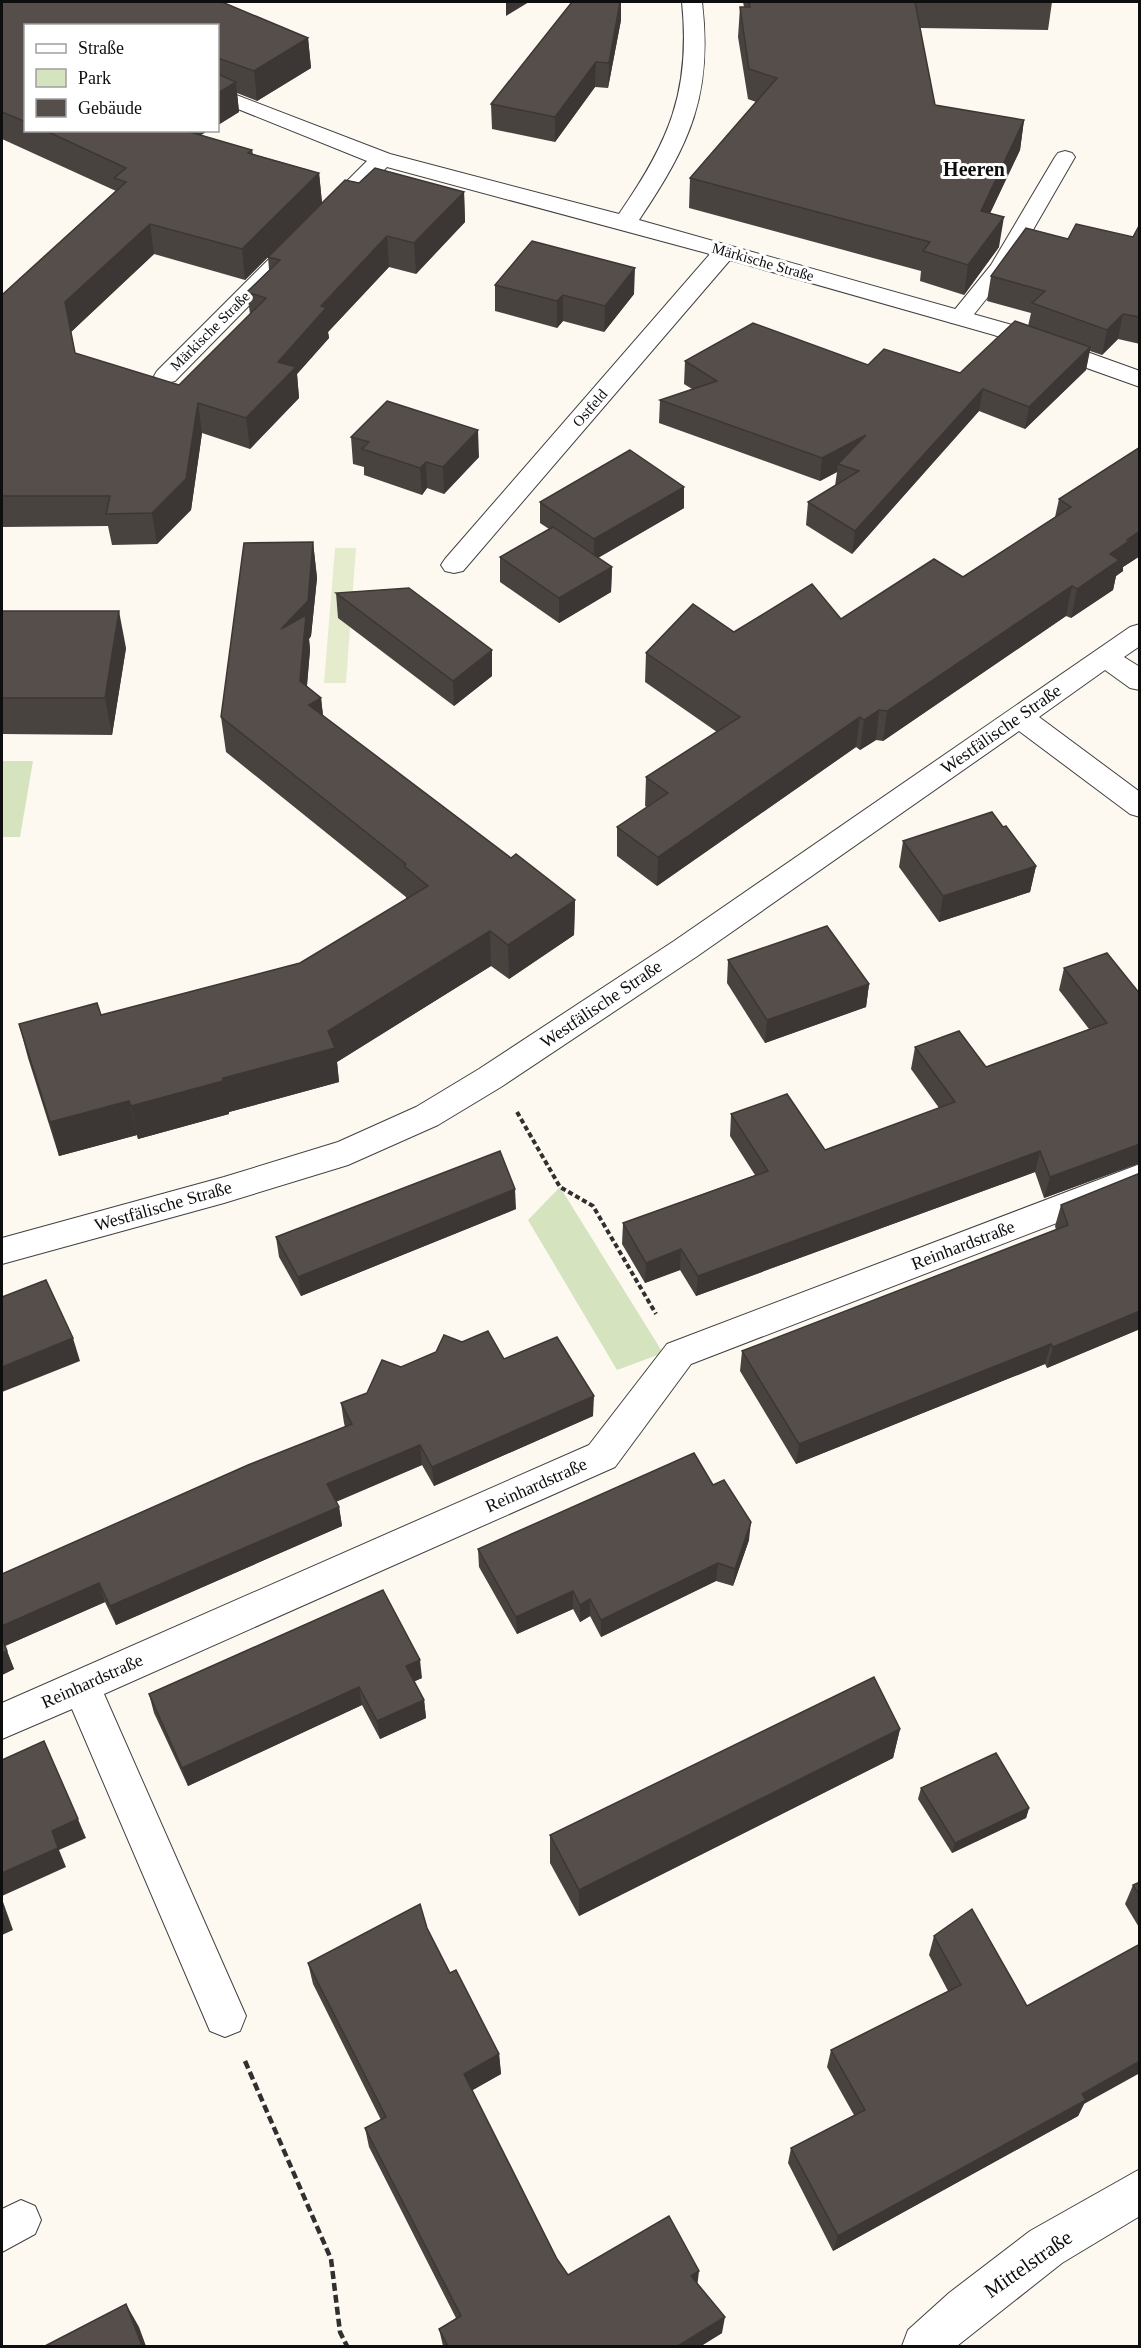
<svg xmlns="http://www.w3.org/2000/svg" width="1141" height="2348" font-family="'Times New Roman',serif">
  <rect width="100%" height="100%" fill="#fdf9f0"/>
  <g fill="#d5e4be">
    <path d="M2,761H33L20,837H2Z"/>
    <path d="M560,1187L663,1353L617,1370L528,1220Z"/>
  </g>
  <path fill="#e5ecce" d="M335,548H356L346,683H324Z"/>
  <g fill="none" stroke-linecap="round" stroke-linejoin="round">
    <defs>
      <g id="service">
        <path d="M1065,151L1072,153L1075,157L1011,268L967,323H951L948,318L991,265L1055,157L1058,153Z"/>
        <path d="M21,2200L35,2206L41,2220L35,2234L2,2252V2209Z"/>
      </g>
      <g id="minor">
        <path d="M682,2H702C713,95 690,144 639,220L1012,325L1140,371V387L994,335L730,260L463,571L454,573L445,571L441,565L445,559L710,254L387,167L334,220H318L315,215L318,210L367,161L218,101V88L390,154L619,214C669,142 691,91 682,2Z"/>
        <path d="M279,255L287,257L291,262L287,267L175,381L166,383L157,381L154,376L157,371L271,257Z"/>
        <path d="M1140,624V646L1124,657L1140,667V690L1130,688L1105,670L1039,717L1140,792V817L1130,814L1019,731L696,957L501,1087L438,1125L348,1165L224,1203L2,1264V1238L224,1177L338,1142L416,1107L479,1069L674,941L1130,627Z"/>
        <path d="M1140,1164V1191L691,1364L615,1467L104,1694L246,2016L240,2031L225,2037L210,2031L72,1709L2,1739V1703L589,1445L667,1344Z"/>
        <path d="M1140,2169V2216L1062,2263L957,2346H902L908,2330L949,2293L1030,2231Z"/>
      </g>
    </defs>
    <use href="#service" stroke="#414141" stroke-width="2"/>
    <use href="#minor" stroke="#414141" stroke-width="2"/>
    <path stroke="#303030" stroke-width="4" stroke-dasharray="5 3" stroke-linecap="butt" d="M517,1112L560,1187L593,1206L656,1314"/>
    <path stroke="#303030" stroke-width="4.5" stroke-dasharray="8 4" stroke-linecap="butt" d="M245,2061L331,2259L340,2332L347,2346"/>
    <use href="#service" fill="#fff" fill-rule="evenodd"/>
    <use href="#minor" fill="#fff" fill-rule="evenodd"/>
  </g>
  <g fill="#494340" fill-rule="evenodd">
    <path d="M2,2H222L308,38L311,68L257,101L237,93L239,112L218,125V26H26V130H209L201,135L252,150L253,154L319,173L322,203L345,180L359,183L375,168L464,192L465,222L416,274L389,267L328,332L329,338L297,374L299,398L250,449L202,433L191,510L157,544L112,545L108,526L2,527V529V294H3L116,191L2,139ZM154,254L245,280L268,257L269,270L247,292L250,314L179,385L75,353L71,332Z"/>
    <path d="M743,2H1052L1048,30L920,28L935,105L1024,120L1020,150L990,213L999,247L964,295L920,281L921,271L689,208L690,178L756,102L748,99L738,37L740,7H744Z"/>
    <path d="M621,20L608,88L595,87L555,142L492,129L491,104Z"/>
    <path d="M1140,224V344L1118,339L1102,355L1090,351L1086,370L1025,429L979,411L852,554L806,525L808,502L835,486L837,472L820,481L659,423L660,400L692,389L684,384L685,361L868,365L960,373L1028,326L1031,313L987,301L991,276L1068,239L1133,237Z"/>
    <path d="M495,285L634,294L604,332L563,321L557,328L495,311Z"/>
    <path d="M351,437L479,457L444,494L427,488L422,495L364,475V467L353,464Z"/>
    <path d="M1140,447V556L1123,567V571L1116,576L1113,590L1071,618L1066,616L883,741L876,740L860,750L856,747L657,886L617,856V827L647,807L645,806L646,777L717,732L645,682L646,653L734,632L841,619L963,577L1055,517L1059,499Z"/>
    <path d="M684,487V508L598,558L612,567L611,592L559,623L500,582V557L549,529L540,523V502Z"/>
    <path d="M313,542L317,578L311,636L309,639L310,650L307,686L321,698L323,716L511,858L575,900L574,935L509,979L491,966L337,1062L339,1082L229,1112V1114L138,1139L137,1135L59,1156L28,1058L19,1024L101,1015L300,963L406,899V897L226,752L221,717Z"/>
    <path d="M336,593L492,650V676L454,706L338,618Z"/>
    <path d="M2,611L126,648L112,735L2,734Z"/>
    <path d="M1003,827L1036,866L1030,892L939,922L899,867L903,841Z"/>
    <path d="M728,960L869,984L866,1007L765,1043L727,983Z"/>
    <path d="M1064,968L1140,994V1163L1044,1198L1035,1172L696,1296L680,1270L645,1283L622,1244L623,1223L755,1175L730,1136L731,1114L825,1150L939,1108L911,1069L915,1047L986,1067L1089,1029L1059,990Z"/>
    <path d="M1140,1173V1329L1047,1368L1045,1364L796,1464L740,1371L742,1351L1056,1230L1055,1226L1061,1205Z"/>
    <path d="M516,1209L301,1296L279,1257L276,1237Z"/>
    <path d="M504,1359L593,1416L434,1486L422,1465L336,1502L339,1507L342,1526L116,1625L105,1602L5,1646L14,1669L2,1675V1574L345,1427L344,1423L341,1403L367,1393L401,1367Z"/>
    <path d="M749,1540L733,1586L716,1581L601,1637L590,1616L580,1622L573,1609L517,1634L479,1567L478,1549Z"/>
    <path d="M422,1678L414,1681L424,1700L426,1718L380,1739L362,1705L188,1786L154,1713L149,1694Z"/>
    <path d="M900,1729L893,1758L579,1916L550,1863V1835Z"/>
    <path d="M921,1788L1029,1808L1026,1818L952,1853L918,1799Z"/>
    <path d="M1140,1882V1929L1125,1904L1133,1885Z"/>
    <path d="M427,1928L450,1973L499,2054L501,2074L472,2090L557,2259L568,2275L697,2284L722,2333L701,2346H443L439,2329L456,2318L369,2147L365,2128L381,2120L313,1984L308,1963Z"/>
    <path d="M934,1936L1084,2104L1078,2116L833,2251L788,2163L791,2148L854,2115L827,2067L831,2050L948,1991L929,1955Z"/>
  </g>
  <g fill="#3c3734">
    <path d="M508,2H529L506,16V3Z"/>
    <path d="M620,2H621V20L608,88L609,63Z"/>
    <path d="M308,38L311,68L257,101L254,71Z"/>
    <path d="M596,62L595,87L555,142V117Z"/>
    <path d="M236,82L239,112L218,125V93Z"/>
    <path d="M1024,120L1020,150L977,241L981,211Z"/>
    <path d="M165,130H209L168,155Z"/>
    <path d="M319,173L322,203L245,280L242,249Z"/>
    <path d="M464,192L465,222L416,274L414,243Z"/>
    <path d="M1004,217L999,247L964,295L968,265Z"/>
    <path d="M150,224L154,254L71,332L65,302Z"/>
    <path d="M387,236L389,267L328,332L329,338L297,374L299,398L250,449L246,418L278,362L321,306Z"/>
    <path d="M635,268L634,294L604,332L605,306Z"/>
    <path d="M563,295V321L557,328V301Z"/>
    <path d="M1123,314L1118,339L1102,355L1107,330Z"/>
    <path d="M1090,347L1086,370L1025,429L1029,407Z"/>
    <path d="M983,389L979,411L852,554L855,531Z"/>
    <path d="M198,403L202,433L191,510L157,544L152,513Z"/>
    <path d="M478,430L479,457L444,494L443,467Z"/>
    <path d="M866,435L838,464L837,472L820,481L822,458Z"/>
    <path d="M426,462L427,488L422,495L420,468Z"/>
    <path d="M684,487V508L594,560V539Z"/>
    <path d="M1140,531V556L1123,567V571L1116,576L1113,590L1071,618L1077,589L1110,554L1127,540Z"/>
    <path d="M313,542L317,578L311,636L309,639L310,650L304,717L281,629Z"/>
    <path d="M612,567L611,592L559,623V598Z"/>
    <path d="M1072,586L1066,616L883,741L887,711Z"/>
    <path d="M119,611L126,648L112,735L105,698Z"/>
    <path d="M492,650V676L454,706L453,681Z"/>
    <path d="M321,698L325,733L309,705Z"/>
    <path d="M879,710L876,740L860,750L864,720Z"/>
    <path d="M860,717L856,747L657,886L658,857Z"/>
    <path d="M1036,866L1030,892L939,922L943,896Z"/>
    <path d="M575,900L574,935L509,979L508,945Z"/>
    <path d="M490,931L491,966L337,1062L339,1082L229,1112V1114L138,1139L131,1106L223,1078L328,1031Z"/>
    <path d="M869,984L866,1007L765,1043L767,1020Z"/>
    <path d="M129,1101L137,1135L59,1156L50,1122Z"/>
    <path d="M1140,1144V1163L1044,1198L1050,1177Z"/>
    <path d="M1040,1151L1035,1172L696,1296L698,1276Z"/>
    <path d="M515,1189L516,1209L301,1296L298,1277Z"/>
    <path d="M681,1249L680,1270L645,1283L646,1263Z"/>
    <path d="M1140,1311V1329L1047,1368L1053,1347Z"/>
    <path d="M73,1338L80,1361L2,1392V1367Z"/>
    <path d="M1051,1344L1045,1364L796,1464L799,1444Z"/>
    <path d="M594,1396L593,1416L434,1486L432,1467Z"/>
    <path d="M420,1445L422,1465L330,1504L327,1484Z"/>
    <path d="M339,1507L342,1526L116,1625L110,1606Z"/>
    <path d="M751,1522L749,1540L733,1586L735,1569Z"/>
    <path d="M718,1563L716,1581L601,1637V1620Z"/>
    <path d="M99,1583L105,1602L5,1646L2,1638V1626Z"/>
    <path d="M573,1591V1609L517,1634L516,1617Z"/>
    <path d="M590,1599V1616L580,1622V1605Z"/>
    <path d="M7,1651L14,1669L2,1675V1653Z"/>
    <path d="M420,1660L422,1678L409,1684L406,1666Z"/>
    <path d="M359,1687L362,1705L188,1786L182,1768Z"/>
    <path d="M424,1700L426,1718L380,1739L377,1721Z"/>
    <path d="M900,1729L893,1758L579,1916V1890Z"/>
    <path d="M1029,1808L1026,1818L952,1853L955,1843Z"/>
    <path d="M78,1819L86,1838L59,1850L66,1867L2,1896V1873L52,1831Z"/>
    <path d="M2,1899L13,1930L2,1935Z"/>
    <path d="M499,2054L501,2074L466,2094L464,2074Z"/>
    <path d="M1140,2061V2073L1084,2104L1078,2116L833,2251L838,2236L1082,2094Z"/>
    <path d="M699,2271L697,2288L691,2276Z"/>
    <path d="M126,2304L139,2327L146,2346H142Z"/>
    <path d="M725,2317L722,2333L701,2346H678Z"/>
  </g>
  <g fill="#554e4b" stroke="#3c3734" stroke-width="1.5">
    <path d="M2,2H222L308,38L254,71L218,58V26H26V122L2,112Z"/>
    <path d="M572,2H620L609,63L596,62L555,117L491,104Z"/>
    <path d="M749,2H915L935,105L1024,120L981,211L1004,217L968,265L923,251L930,242L690,178L777,78L749,69L740,7H750Z"/>
    <path d="M218,74L236,82L218,93Z"/>
    <path d="M44,130H183L252,150L248,153L319,173L242,249L150,224L65,302L75,353L179,385L266,298L247,292L280,260L268,257L345,180L359,183L375,168L464,192L414,243L387,236L321,306L326,308L278,362L296,367L246,418L198,403L186,479L152,513L106,514L110,496H2V294H3L126,182L114,178L126,168Z"/>
    <path d="M1076,224L1133,237L1140,224V317L1123,314L1107,330L1032,303L1045,291L991,276L1026,228L1068,239Z"/>
    <path d="M532,241L635,268L605,306L563,295L557,301L495,285Z"/>
    <path d="M1015,321L1090,347L1029,407L983,389L855,531L808,502L859,471L838,464L866,435L822,458L660,400L717,381L685,361L753,323L868,365L884,349L960,373Z"/>
    <path d="M387,401L478,430L443,467L426,462L420,468L362,449L369,442L351,437Z"/>
    <path d="M1140,447V531L1127,540L1129,541L1110,554L1119,560L1077,589L1072,586L887,711L879,710L864,720L860,717L658,857L617,827L668,793L646,777L740,717L646,653L693,604L734,632L812,584L841,619L934,559L963,577L1071,507L1059,499Z"/>
    <path d="M630,450L684,487L594,539L540,502Z"/>
    <path d="M553,527L612,567L559,598L500,557Z"/>
    <path d="M313,542L308,601L281,629L306,615L300,681L321,698L309,705L511,858L516,854L575,900L508,945L490,931L328,1031L335,1048L223,1078V1081L131,1106L129,1101L50,1122L19,1024L97,1003L101,1015L300,963L428,886L404,866L406,864L221,717L244,543Z"/>
    <path d="M409,588L492,650L453,681L336,593Z"/>
    <path d="M2,611H119L105,698H2Z"/>
    <path d="M992,812L1003,827L1006,826L1036,866L943,896L903,841Z"/>
    <path d="M827,926L869,984L767,1020L728,960Z"/>
    <path d="M1107,953L1140,994V1144L1050,1177L1040,1151L698,1276L681,1249L646,1263L623,1223L768,1171L731,1114L787,1094L825,1150L955,1102L915,1047L959,1031L986,1067L1107,1023L1064,968Z"/>
    <path d="M500,1151L515,1189L298,1277L276,1237Z"/>
    <path d="M1140,1173V1311L1053,1347L1051,1344L799,1444L742,1351L1068,1225L1061,1205Z"/>
    <path d="M46,1280L73,1338L2,1367V1297Z"/>
    <path d="M488,1331L504,1359L557,1337L594,1396L432,1467L420,1445L327,1484L339,1507L110,1606L99,1583L2,1626V1574L248,1465L352,1424L341,1403L367,1393L382,1360L401,1367L436,1352L444,1335L462,1342Z"/>
    <path d="M694,1453L713,1485L724,1480L751,1522L735,1569L718,1563L601,1620L590,1599L580,1605L573,1591L516,1617L478,1549Z"/>
    <path d="M383,1590L420,1660L406,1666L424,1700L377,1721L359,1687L182,1768L149,1694Z"/>
    <path d="M2,1638L7,1651L2,1653Z"/>
    <path d="M874,1677L900,1729L579,1890L550,1835Z"/>
    <path d="M44,1741L78,1819L52,1831L58,1848L2,1873V1760Z"/>
    <path d="M996,1753L1029,1808L955,1843L921,1788Z"/>
    <path d="M1140,1882V1896L1133,1885Z"/>
    <path d="M2,1904L5,1912L2,1913Z"/>
    <path d="M420,1904L427,1928L450,1973L456,1970L499,2054L464,2074L557,2259L568,2275L669,2216L699,2271L691,2276L725,2317L678,2346H448L439,2329L461,2316L365,2128L386,2117L308,1963Z"/>
    <path d="M972,1909L1027,2006L1140,1944V2061L1082,2094L1086,2100L838,2236L791,2148L865,2110L831,2050L961,1985L934,1936Z"/>
    <path d="M126,2304L142,2346H45Z"/>
  </g>
  <g text-anchor="middle" stroke-width="6" stroke-linejoin="round" paint-order="stroke">
    <g font-size="15" fill="#0e0e0e" stroke="#fff">
      <text transform="translate(763 262) rotate(16)" y="5">Märkische Straße</text>
      <text transform="translate(210 331) rotate(-45)" y="5">Märkische Straße</text>
      <text transform="translate(590 408) rotate(-49)" y="5">Ostfeld</text>
    </g>
    <g font-size="18" fill="#0e0e0e" stroke="#fff">
      <text transform="translate(1001 729) rotate(-35)" y="6">Westfälische Straße</text>
      <text transform="translate(601 1004) rotate(-34)" y="6">Westfälische Straße</text>
      <text transform="translate(163 1206) rotate(-16)" y="6">Westfälische Straße</text>
      <text transform="translate(963 1245) rotate(-21)" y="6">Reinhardstraße</text>
      <text transform="translate(536 1485) rotate(-24)" y="6">Reinhardstraße</text>
      <text transform="translate(92 1681) rotate(-24)" y="6">Reinhardstraße</text>
    </g>
    <g font-size="20" font-weight="bold" fill="#0e0e0e" stroke="#fff">
      <text x="974" y="176">Heeren</text>
    </g>
    <g font-size="21" fill="#0e0e0e" stroke="#fff">
      <text transform="translate(1028 2264) rotate(-35)" y="7">Mittelstraße</text>
    </g>
  </g>
  <rect width="1141" height="2348" fill="none" stroke="#0e0e0e" stroke-width="6"/>
  <rect x="24" y="24" width="195" height="108" fill="#ffffff" stroke="#9f9f9f" stroke-width="1.5"/>
  <rect x="36" y="44" width="30" height="9" fill="#ffffff" stroke="#9f9f9f" stroke-width="1.5"/>
  <text x="78" y="54" font-size="18" fill="#0e0e0e">Straße</text>
  <rect x="36" y="69" width="30" height="18" fill="#d5e4be" stroke="#9f9f9f" stroke-width="1.5"/>
  <text x="78" y="84" font-size="18" fill="#0e0e0e">Park</text>
  <rect x="36" y="99" width="30" height="18" fill="#554e4b" stroke="#9f9f9f" stroke-width="1.5"/>
  <text x="78" y="114" font-size="18" fill="#0e0e0e">Gebäude</text>
</svg>
